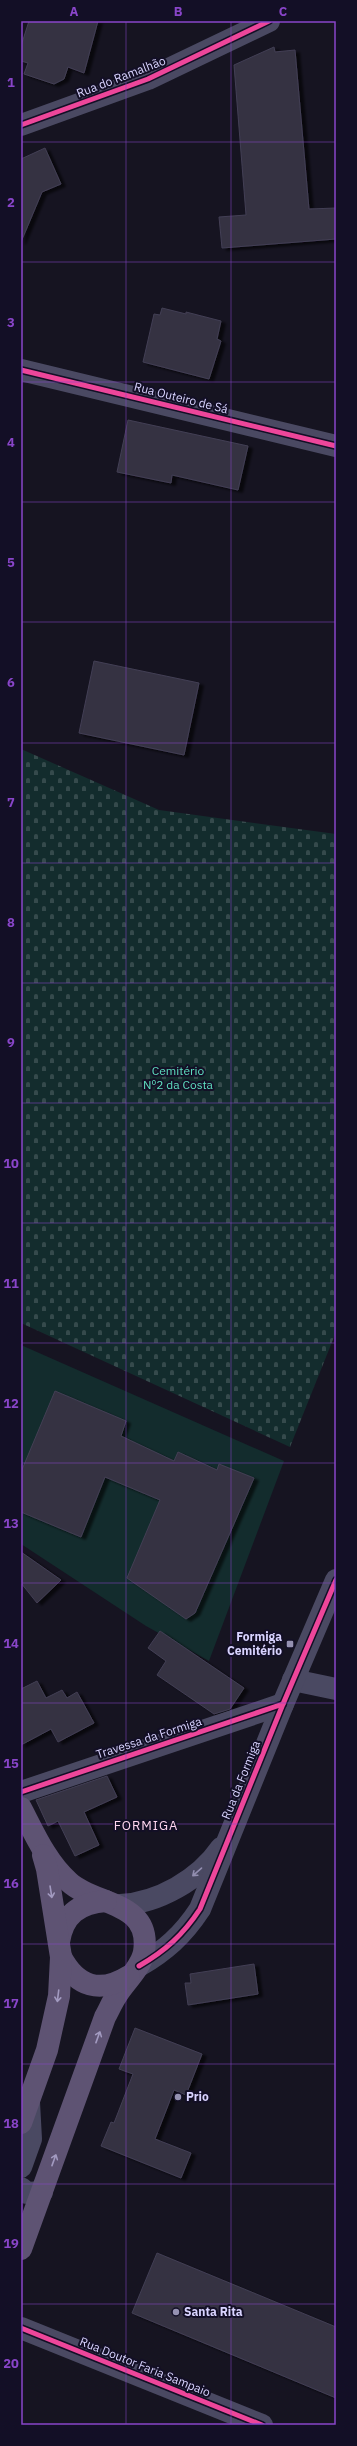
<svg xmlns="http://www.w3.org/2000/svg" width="357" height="2446" font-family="'IBM Plex Sans',sans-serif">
  <defs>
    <pattern id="cemetery-stones" width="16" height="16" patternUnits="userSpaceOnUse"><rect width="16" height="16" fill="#132c2d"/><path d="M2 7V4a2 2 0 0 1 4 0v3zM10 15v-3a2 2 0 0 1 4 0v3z" fill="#354a4c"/></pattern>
    <filter id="shadow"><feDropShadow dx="4.5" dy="2.5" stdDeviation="1" flood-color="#0009"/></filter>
  </defs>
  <rect width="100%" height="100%" fill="#161421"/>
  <path fill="url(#cemetery-stones)" d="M21,749L159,810L336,834V1332L290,1447L21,1323Z"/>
  <path fill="#132c2d" d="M21,1345L284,1461L209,1661L146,1626L21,1544Z"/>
  <g fill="#343243" stroke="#433f54" filter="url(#shadow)">
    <path d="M29,21H98L84,73L68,67L64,79L54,84L24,74L28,63L21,61V46Z"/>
    <path d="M274,47L275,52L295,50L309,209L336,208V239L222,248L219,217L246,215L234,65Z"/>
    <path d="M45,148L61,184L42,192L21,242V159Z"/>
    <path d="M162,308L186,314V312L221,321L217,339L221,341L209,379L143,362L154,314L160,315Z"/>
    <path d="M128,420L248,446L238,490L172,475L171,483L117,472Z"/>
    <path d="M94,661L199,683L184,755L79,733Z"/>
    <path d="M55,1391L126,1421L121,1436L174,1461L178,1452L217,1470L219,1464L254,1478L195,1613L186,1619L127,1578L160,1500L105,1477L81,1537L21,1512V1472Z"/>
    <path d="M21,1552L61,1580L37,1603L21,1583Z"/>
    <path d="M160,1631L244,1688L230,1709L214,1714L157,1675L166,1661L148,1648Z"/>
    <path d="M37,1681L46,1698L62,1690L67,1698L77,1692L94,1723L58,1742L51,1729L21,1745V1689Z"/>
    <path d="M107,1776L117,1797L84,1812L99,1845L75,1856L58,1821L48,1826L36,1800Z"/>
    <path d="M254,1964L258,1994L188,2005L185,1983H191L190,1974Z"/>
    <path d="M135,2028L202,2054L186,2095L174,2090L155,2139L191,2153L181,2178L101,2146L111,2122L114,2123L133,2074L119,2069Z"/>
    <path d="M157,2253L336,2327V2398L132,2313Z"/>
  </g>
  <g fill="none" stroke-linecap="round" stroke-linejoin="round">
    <g stroke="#4a4962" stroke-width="22">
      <path d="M21,125L148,79L269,21"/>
      <path d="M21,370L336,446"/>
      <path d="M293,1680L336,1689"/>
      <path d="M21,1792L283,1704"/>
      <path d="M120,1905C158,1903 199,1880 221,1848"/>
      <path d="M139,1966C165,1951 183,1935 200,1909L283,1704L336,1580"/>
      <path d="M21,2167L31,2139L29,2102"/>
      <path d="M21,2188L27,2193L42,2192"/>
      <path d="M21,2328L262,2425"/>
    </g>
    <g stroke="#5e5373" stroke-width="22">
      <path d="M21,1808C34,1833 47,1863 69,1882C95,1906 152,1901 144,1952C141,1968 125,1982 117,1995C112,2002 109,2010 105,2017L21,2249"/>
      <path d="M59,1942C63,1915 79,1903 106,1901"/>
      <path d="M61,1957C77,1987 100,1994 129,1976"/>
      <path d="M21,2123L47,2050L59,1996L61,1957L47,1869L43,1855"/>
    </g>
    <defs>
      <g id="cycleway">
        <path d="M21,125L148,79L269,21"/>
        <path d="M21,370L336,446"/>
        <path d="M21,1792L283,1704"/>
        <path d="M139,1966C165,1951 183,1935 200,1909L283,1704L336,1580"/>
        <path d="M21,2328L262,2425"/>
      </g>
    </defs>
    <use href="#cycleway" stroke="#130f26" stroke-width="8"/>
    <use href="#cycleway" stroke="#ed469a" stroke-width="5"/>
  </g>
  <defs><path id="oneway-shaft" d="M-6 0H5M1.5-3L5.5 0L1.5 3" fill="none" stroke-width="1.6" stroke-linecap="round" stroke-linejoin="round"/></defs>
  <use stroke="#928eb0" href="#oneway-shaft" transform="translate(197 1872) rotate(139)"/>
  <g stroke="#a29ac0">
    <use href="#oneway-shaft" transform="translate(51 1892) rotate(81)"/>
    <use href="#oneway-shaft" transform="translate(58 1996) rotate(97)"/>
    <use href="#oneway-shaft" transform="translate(98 2037) rotate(-70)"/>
    <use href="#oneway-shaft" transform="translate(54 2160) rotate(-70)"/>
  </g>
  <path fill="none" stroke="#8945c9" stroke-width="1" stroke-opacity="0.55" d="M126,21V2425M231,21V2425M21,142H336M21,262H336M21,382H336M21,502H336M21,622H336M21,743H336M21,863H336M21,983H336M21,1103H336M21,1223H336M21,1343H336M21,1463H336M21,1583H336M21,1703H336M21,1824H336M21,1944H336M21,2064H336M21,2184H336M21,2304H336"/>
  <g fill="#9591b1" stroke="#130f26" stroke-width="1.5">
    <rect x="286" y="1640" width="8" height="8" rx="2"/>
    <circle cx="178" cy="2097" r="4"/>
    <circle cx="176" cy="2312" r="4"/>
  </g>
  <g text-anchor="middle" stroke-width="4" stroke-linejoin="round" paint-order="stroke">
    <g font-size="12" fill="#d9d4ff" stroke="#130f26">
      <text transform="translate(121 77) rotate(-21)" y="4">Rua do Ramalhão</text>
      <text transform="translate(181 398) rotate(14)" y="4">Rua Outeiro de Sá</text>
      <text transform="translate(149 1738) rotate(-18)" y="4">Travessa da Formiga</text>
      <text transform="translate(241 1780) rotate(-68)" y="4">Rua da Formiga</text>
      <text transform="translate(145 2367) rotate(22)" y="4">Rua Doutor Faria Sampaio</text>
    </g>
    <g font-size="12" fill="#5fe0c0" stroke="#130f26">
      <text x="178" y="1075">Cemitério<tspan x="178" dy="14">Nº2 da Costa</tspan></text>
    </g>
    <g font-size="12" font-weight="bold" fill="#d9d4ff" stroke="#130f26" text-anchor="start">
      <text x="282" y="1641" text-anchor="end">Formiga<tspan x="282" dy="14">Cemitério</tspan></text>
      <text x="186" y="2101">Prio</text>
      <text x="184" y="2316">Santa Rita</text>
    </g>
    <g font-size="13" letter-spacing="1" fill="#ffd6f0" stroke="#130f26">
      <text x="146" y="1830">FORMIGA</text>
    </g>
  </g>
  <rect width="357" height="2446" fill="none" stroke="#130f26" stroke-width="44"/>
  <rect x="22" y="22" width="313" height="2402" fill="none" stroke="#8945c9" stroke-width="1.5"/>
  <g font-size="13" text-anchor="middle" font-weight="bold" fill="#8945c9">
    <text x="74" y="16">A</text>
    <text x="178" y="16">B</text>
    <text x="283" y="16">C</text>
    <text x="11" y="87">1</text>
    <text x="11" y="207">2</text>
    <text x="11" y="327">3</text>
    <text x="11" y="447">4</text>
    <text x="11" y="567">5</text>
    <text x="11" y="687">6</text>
    <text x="11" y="807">7</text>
    <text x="11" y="927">8</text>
    <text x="11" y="1047">9</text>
    <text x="11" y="1168">10</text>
    <text x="11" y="1288">11</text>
    <text x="11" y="1408">12</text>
    <text x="11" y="1528">13</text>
    <text x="11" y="1648">14</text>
    <text x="11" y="1768">15</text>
    <text x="11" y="1888">16</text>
    <text x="11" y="2008">17</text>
    <text x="11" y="2128">18</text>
    <text x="11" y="2248">19</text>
    <text x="11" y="2368">20</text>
  </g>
</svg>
